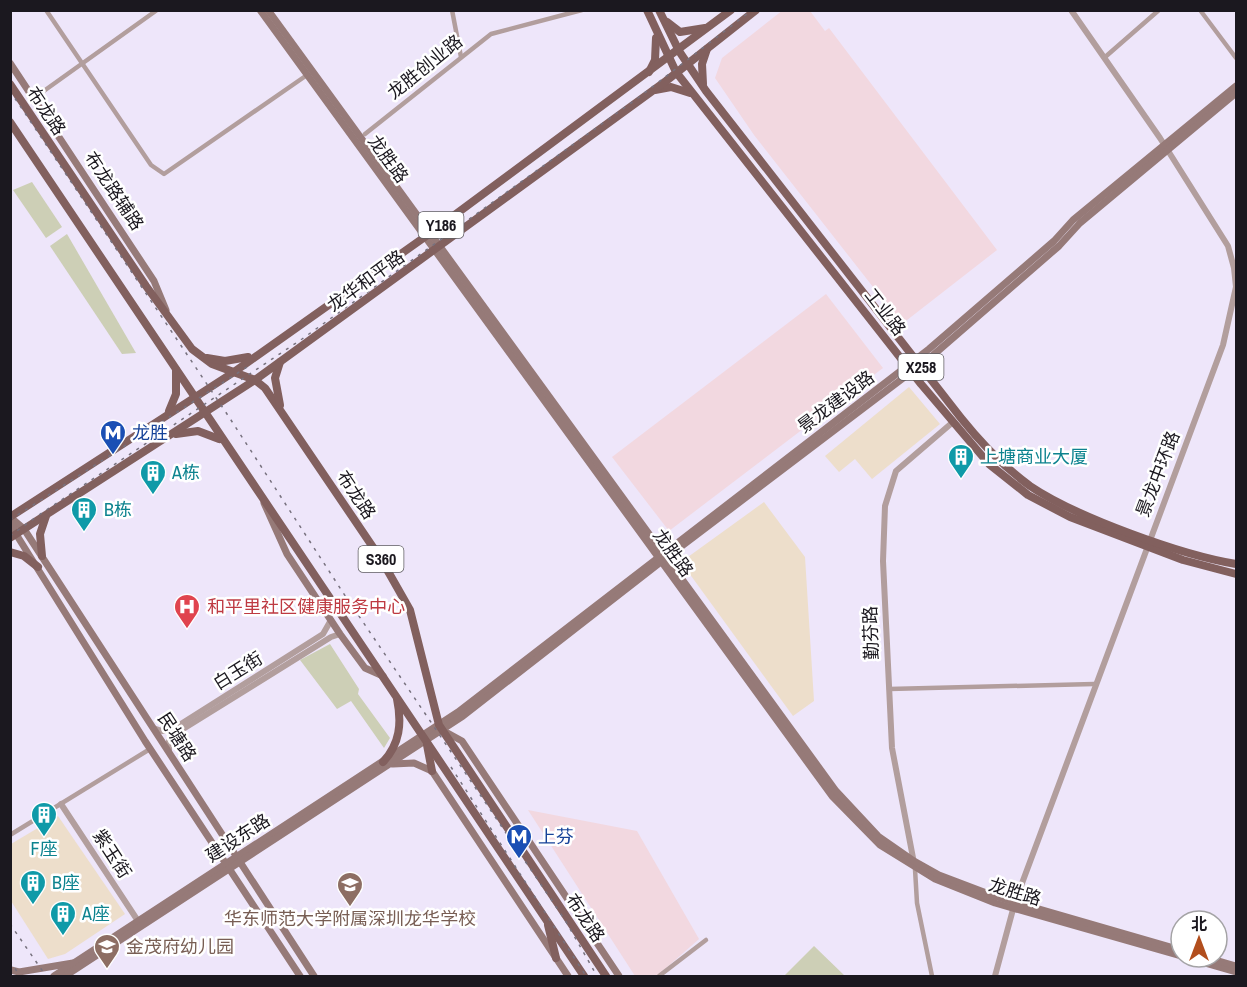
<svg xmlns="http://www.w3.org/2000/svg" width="1247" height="987" font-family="'Archivo Narrow','Noto Sans SC',sans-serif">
  <rect width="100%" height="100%" fill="#eee6fa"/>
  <g fill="#eddecb">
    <path d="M909,387L940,424L872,479L855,459L839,472L825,456Z"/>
    <path d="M764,502L805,557L814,701L793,716L681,562Z"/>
    <path d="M58,816L125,914L65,954L48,959L11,901V844Z"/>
  </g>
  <g fill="#f2d8e0">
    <path d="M783,10L810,11L825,31L829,28L997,250L902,324L754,135L715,78L722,58Z"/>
    <path d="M826,294L883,368L669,531L612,457Z"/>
    <path d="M528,810L637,831L699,939L657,976H635Z"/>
  </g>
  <g fill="#cdcfb6">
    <path d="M32,182L62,227L46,238L13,190Z"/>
    <path d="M67,234L136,353L122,354L50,246Z"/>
    <path d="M330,644L359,689L358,694L390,738L384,748L351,701L337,709L300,660Z"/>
    <path d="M814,946L845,976H784Z"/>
  </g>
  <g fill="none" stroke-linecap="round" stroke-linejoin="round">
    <g stroke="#b29e9d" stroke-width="4.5">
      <path d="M46,10L151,165L164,174L307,75"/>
      <path d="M452,10L461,57"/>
      <path d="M1200,10L1236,58"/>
      <path d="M1104,58L1159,10"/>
      <path d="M34,98L157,10"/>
      <path d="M365,134L491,34L582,10"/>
      <path d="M889,689L1094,684"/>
      <path d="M10,835L150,749"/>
      <path d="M915,869L917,903L932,976"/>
      <path d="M659,976L706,940"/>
    </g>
    <g stroke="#b29e9d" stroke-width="6">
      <path d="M153,728L162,731L173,729L323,634L331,620"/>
      <path d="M169,752V741L175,734L331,637L340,634"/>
      <path d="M61,804L138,921"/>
      <path d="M914,863L892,748L883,561L885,506L896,471L953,422"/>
      <path d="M995,976L1015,902L1223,345L1236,287L1234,268L1228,246L1160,138L1071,10"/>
    </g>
    <g stroke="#967a78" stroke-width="7">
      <path d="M260,10L832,796L880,845L935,879L995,903L1181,956"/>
      <path d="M268,10L836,791L878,836L914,861L939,875L997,897L1181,950"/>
      <path d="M10,63L154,281L166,310"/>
      <path d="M264,503L287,554L340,634L365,668L383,676"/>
      <path d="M10,517L24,529L314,976"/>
      <path d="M11,520L16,534L145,741L300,976"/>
      <path d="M442,730L462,741L619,976"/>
      <path d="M393,764L414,763L432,771L568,976"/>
      <path d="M1184,957L1236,972"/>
      <path d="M1205,957L1236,966"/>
      <path d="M11,970L19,972L73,963"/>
      <path d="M54,976L458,712L929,349L1054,241L1073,220L1236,86"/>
      <path d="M65,976L463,716L666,558L931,357L1059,246L1080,223L1236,93"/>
    </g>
    <g stroke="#82605e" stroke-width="8">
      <path d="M647,10L676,72L921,384L989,464L1028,495L1070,517L1183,560L1236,574"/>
      <path d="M659,10L679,51L706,91L961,418C981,443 1004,467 1030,486C1076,517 1181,555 1236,564"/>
      <path d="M667,22L680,32L705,28"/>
      <path d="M649,72L655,60L656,38"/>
      <path d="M10,84L146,286L192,349L212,364L255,380L265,388L381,559L410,610L439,725L606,976"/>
      <path d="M703,84L702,64L707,49"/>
      <path d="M655,90L671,87L690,93"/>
      <path d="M10,122L584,976"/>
      <path d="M207,358L225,361L248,357"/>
      <path d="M280,405L275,378L280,362"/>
      <path d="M169,411L176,394V370"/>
      <path d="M176,434L198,431L219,439"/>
      <path d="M10,517L234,372L429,234L731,10"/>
      <path d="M10,538L255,380L666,81L756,10"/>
      <path d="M10,552L24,556L38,567"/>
      <path d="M42,556L40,534L46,516"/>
      <path d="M427,745L432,771"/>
      <path d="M383,762C400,744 402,723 397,699"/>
      <path d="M548,925L556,958"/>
    </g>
    <g stroke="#77717e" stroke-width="1.5" stroke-dasharray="3 6" stroke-linecap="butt">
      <path d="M10,91L229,417L342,591L565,920L597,976"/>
      <path d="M10,520L250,365"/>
      <path d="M10,536L36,517L302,339L638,98L752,10"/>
      <path d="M451,767L586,976"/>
      <path d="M10,924L46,976"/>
      <path d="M10,961L20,976"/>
    </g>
  </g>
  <defs>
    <symbol id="metro-pin" viewBox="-11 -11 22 30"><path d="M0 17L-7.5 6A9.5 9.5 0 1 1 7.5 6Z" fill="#1a4fb4" stroke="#fff"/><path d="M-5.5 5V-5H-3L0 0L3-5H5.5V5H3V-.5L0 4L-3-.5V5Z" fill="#fff"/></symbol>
    <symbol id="building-pin" viewBox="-11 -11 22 30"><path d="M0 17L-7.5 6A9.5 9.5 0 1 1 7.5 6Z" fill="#0f9aa8" stroke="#fff"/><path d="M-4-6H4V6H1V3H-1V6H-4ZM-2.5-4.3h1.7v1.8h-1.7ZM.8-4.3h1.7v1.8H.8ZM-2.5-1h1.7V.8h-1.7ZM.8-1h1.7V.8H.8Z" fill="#fff"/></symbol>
    <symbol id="hospital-pin" viewBox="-11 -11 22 30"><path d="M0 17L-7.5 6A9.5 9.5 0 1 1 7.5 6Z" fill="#e0444e" stroke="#fff"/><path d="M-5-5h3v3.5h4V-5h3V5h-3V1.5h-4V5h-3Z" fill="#fff"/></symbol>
    <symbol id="school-pin" viewBox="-11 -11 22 30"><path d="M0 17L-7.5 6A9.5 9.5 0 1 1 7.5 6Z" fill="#8d6e63" stroke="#fff"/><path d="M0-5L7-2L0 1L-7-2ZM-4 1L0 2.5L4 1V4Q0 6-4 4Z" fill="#fff"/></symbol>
  </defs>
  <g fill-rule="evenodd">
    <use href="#metro-pin" x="98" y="418" width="30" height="40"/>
    <use href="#building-pin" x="946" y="442" width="30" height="40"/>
    <use href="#building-pin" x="138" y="458" width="30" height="40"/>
    <use href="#building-pin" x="69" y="495" width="30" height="40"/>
    <use href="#hospital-pin" x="172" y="592" width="30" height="40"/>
    <use href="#building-pin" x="29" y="800" width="30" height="40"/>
    <use href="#metro-pin" x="504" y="822" width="30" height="40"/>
    <use href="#building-pin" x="18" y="868" width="30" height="40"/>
    <use href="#school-pin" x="335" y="870" width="30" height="40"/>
    <use href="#building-pin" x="48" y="899" width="30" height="40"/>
    <use href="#school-pin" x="92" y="932" width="30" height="40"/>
  </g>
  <g text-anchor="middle" stroke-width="5" stroke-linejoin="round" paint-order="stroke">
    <g fill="#fff" stroke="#5f5d62" stroke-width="1.5">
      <rect x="418.5" y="212" width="45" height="26" rx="4.5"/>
      <rect x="898.5" y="354" width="45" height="26" rx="4.5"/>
      <rect x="358.5" y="546" width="45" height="26" rx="4.5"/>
    </g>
    <g font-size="16" font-weight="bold" fill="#1b181f">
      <text x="441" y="231">Y186</text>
      <text x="921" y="373">X258</text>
      <text x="381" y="565">S360</text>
    </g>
    <g font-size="18" fill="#1b181f" stroke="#fff">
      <text transform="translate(425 67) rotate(-39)" y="6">龙胜创业路</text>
      <text transform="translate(46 111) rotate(56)" y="6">布龙路</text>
      <text transform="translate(388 159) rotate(54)" y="6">龙胜路</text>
      <text transform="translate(114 191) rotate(56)" y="6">布龙路辅路</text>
      <text transform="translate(366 281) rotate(-36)" y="6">龙华和平路</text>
      <text transform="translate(885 312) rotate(52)" y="6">工业路</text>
      <text transform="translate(836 402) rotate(-37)" y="6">景龙建设路</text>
      <text transform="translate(1158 474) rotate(-69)" y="6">景龙中环路</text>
      <text transform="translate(356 495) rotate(56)" y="6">布龙路</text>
      <text transform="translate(673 553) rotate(54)" y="6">龙胜路</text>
      <text transform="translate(871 633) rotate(-92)" y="6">勤芬路</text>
      <text transform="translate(238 671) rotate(-32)" y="6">白玉街</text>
      <text transform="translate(177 737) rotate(57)" y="6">民塘路</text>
      <text transform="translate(238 838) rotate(-33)" y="6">建设东路</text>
      <text transform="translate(112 854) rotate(57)" y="6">紫玉街</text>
      <text transform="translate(1015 892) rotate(17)" y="6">龙胜路</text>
      <text transform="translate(585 918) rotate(56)" y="6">布龙路</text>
    </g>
    <g font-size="18" fill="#164399" stroke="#fff" text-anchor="start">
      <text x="132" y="439">龙胜</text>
      <text x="538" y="843">上芬</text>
    </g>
    <g font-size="18" fill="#0d838f" stroke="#fff" text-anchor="start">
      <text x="980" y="463">上塘商业大厦</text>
      <text x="172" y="479">A栋</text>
      <text x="104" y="516">B栋</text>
      <text x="44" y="855" text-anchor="middle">F座</text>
      <text x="52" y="889">B座</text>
      <text x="82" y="920">A座</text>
    </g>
    <g font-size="18" fill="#be3a42" stroke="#fff" text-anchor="start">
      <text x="207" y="613">和平里社区健康服务中心</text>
    </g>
    <g font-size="18" fill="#785e54" stroke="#fff">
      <text x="350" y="925">华东师范大学附属深圳龙华学校</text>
      <text x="126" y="953" text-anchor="start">金茂府幼儿园</text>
    </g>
  </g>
  <rect width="1247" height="987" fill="none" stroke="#1b181f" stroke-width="24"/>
  <g transform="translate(1199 939)"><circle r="28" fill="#ffffff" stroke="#a4a3a5" stroke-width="1.5"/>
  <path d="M0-4.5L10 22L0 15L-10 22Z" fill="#b24e1d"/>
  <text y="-9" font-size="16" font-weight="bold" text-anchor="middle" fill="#1b181f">北</text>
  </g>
</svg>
